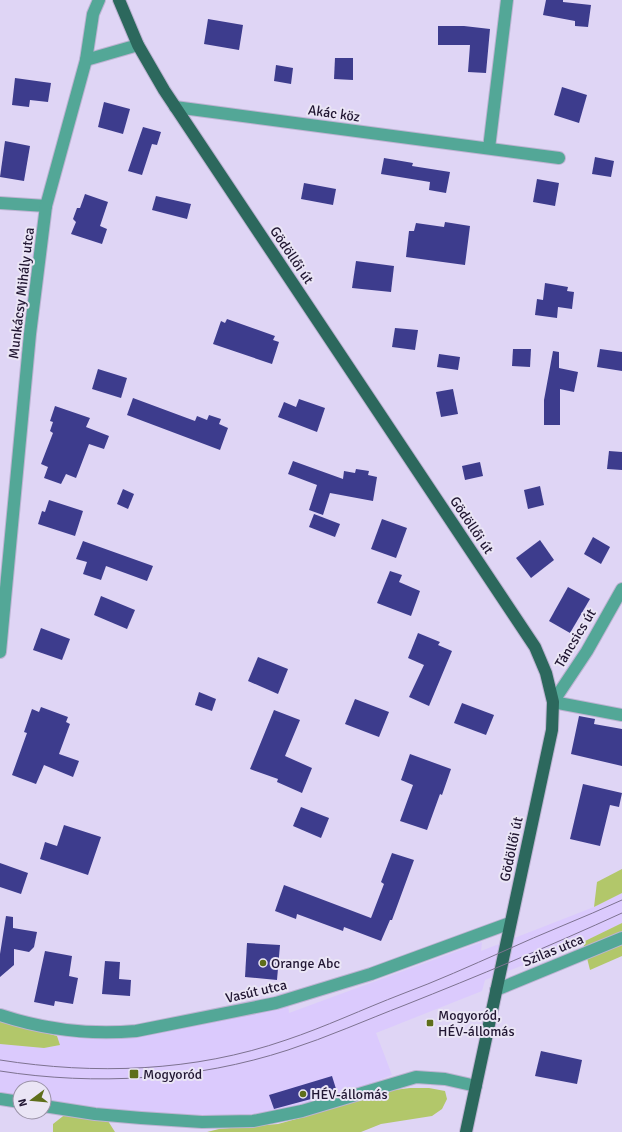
<svg xmlns="http://www.w3.org/2000/svg" width="622" height="1132" font-family="Signika,sans-serif">
  <rect width="100%" height="100%" fill="#dfd5f5"/>
  <path fill="#dbcafd" d="M622,893V923L583,942L485,980L482,991L376,1033L392,1075L350,1092L258,1117H220L117,1111L44,1101V1088H20V1098L0,1095V1044L51,1047L60,1045L57,1036L97,1039L132,1037L288,1004L289,1013L482,942L481,951L594,907Z"/>
  <g fill="#b2c76a">
    <path d="M622,869V893L594,907L597,882Z"/>
    <path d="M622,923V956L590,970L583,942Z"/>
    <path d="M0,1020L57,1036L60,1045L44,1048L0,1044Z"/>
    <path d="M410,1088H429L445,1091L447,1099L442,1109L432,1116L381,1124L361,1132H207L219,1129L278,1124L307,1116L371,1093Z"/>
    <path d="M67,1113L78,1118L108,1121L115,1132H53V1124Z"/>
  </g>
  <g fill="#3d3c8d">
    <path d="M546,0H563V2L591,5L588,27L575,26V21L543,15Z"/>
    <path d="M208,19L243,25L239,50L204,44Z"/>
    <path d="M438,26H464L490,29L486,73L468,72L470,45H438Z"/>
    <path d="M335,58H353V80L334,79Z"/>
    <path d="M276,65L293,68L291,84L274,81Z"/>
    <path d="M15,78L51,83L48,102L30,100L29,107L12,105Z"/>
    <path d="M562,87L587,95L579,123L554,115Z"/>
    <path d="M104,102L130,109L123,134L98,127Z"/>
    <path d="M143,127L161,132L157,145L152,144L142,175L128,171Z"/>
    <path d="M5,141L30,146L24,181L0,177Z"/>
    <path d="M595,157L614,161L611,177L592,174Z"/>
    <path d="M384,158L413,163L412,166L450,172L446,193L429,190L430,182L381,174Z"/>
    <path d="M537,179L559,183L555,206L533,202Z"/>
    <path d="M304,183L336,189L333,205L301,199Z"/>
    <path d="M85,194L108,202L100,226L107,229L102,244L71,234L76,222L73,219L77,208H80Z"/>
    <path d="M156,196L191,204L187,219L152,210Z"/>
    <path d="M445,222L470,226L465,265L406,257L409,231H414L416,223L444,227Z"/>
    <path d="M356,261L394,266L391,292L352,288Z"/>
    <path d="M545,283L568,287L567,291L574,292L572,309L558,307L557,318L535,315L537,299L543,300Z"/>
    <path d="M227,319L275,336L273,340L279,342L272,364L213,344L221,321L225,323Z"/>
    <path d="M395,328L418,330L415,350L392,347Z"/>
    <path d="M513,349H531L530,367L512,366Z"/>
    <path d="M600,349L622,352V371L597,367Z"/>
    <path d="M553,351L559,352V368L578,372L574,392L560,389V425H544V400Z"/>
    <path d="M439,354L460,357L458,370L437,367Z"/>
    <path d="M98,369L127,378L121,398L92,389Z"/>
    <path d="M453,389L458,414L441,417L436,392Z"/>
    <path d="M133,398L195,421L197,416L207,420L209,415L221,419L219,424L228,428L220,450L127,415Z"/>
    <path d="M299,399L325,408L317,432L278,417L284,402L296,407Z"/>
    <path d="M55,406L90,418L86,427L109,436L104,449L89,444L76,478L66,474L61,484L44,478L48,467L41,464L53,433L50,431L53,422L50,421Z"/>
    <path d="M609,451L622,452V470L607,469Z"/>
    <path d="M293,461L343,479L344,471L355,473L356,469L369,471L368,475L377,477L373,501L330,493L323,515L309,510L317,485L288,474Z"/>
    <path d="M480,462L483,476L465,480L462,466Z"/>
    <path d="M540,486L544,505L528,509L524,490Z"/>
    <path d="M123,489L134,494L128,509L117,504Z"/>
    <path d="M49,500L83,511L75,536L38,524L42,511L45,512Z"/>
    <path d="M314,514L340,524L335,537L309,527Z"/>
    <path d="M382,519L407,528L396,558L371,549Z"/>
    <path d="M593,537L610,547L601,564L584,554Z"/>
    <path d="M540,540L554,560L531,578L516,558Z"/>
    <path d="M83,541L153,566L147,581L106,566L101,580L83,574L87,562L76,559Z"/>
    <path d="M390,571L402,575L399,582L420,591L411,616L377,603Z"/>
    <path d="M568,587L590,599L570,633L549,621Z"/>
    <path d="M101,596L135,610L127,629L94,615Z"/>
    <path d="M41,628L70,639L62,660L33,650Z"/>
    <path d="M418,633L440,642L438,645L452,651L429,706L409,697L424,665L408,658Z"/>
    <path d="M258,657L288,669L278,694L248,681Z"/>
    <path d="M199,692L216,699L212,711L195,705Z"/>
    <path d="M355,699L389,712L379,737L345,724Z"/>
    <path d="M462,703L494,715L486,735L454,723Z"/>
    <path d="M41,707L68,717L66,722L70,724L59,754L79,761L73,777L44,765L36,784L12,775L27,733L24,732L32,709L39,712Z"/>
    <path d="M274,710L300,720L285,756L312,768L302,793L277,782L278,779L250,769Z"/>
    <path d="M579,716L595,719L594,724L622,729V766L571,754Z"/>
    <path d="M410,754L451,769L442,795L440,794L427,830L400,821L413,785L401,780Z"/>
    <path d="M583,784L622,793L619,807L610,805L600,846L570,839Z"/>
    <path d="M301,807L329,818L321,838L293,826Z"/>
    <path d="M64,825L101,837L88,875L40,859L45,842L57,846Z"/>
    <path d="M392,853L414,860L392,920H390L381,941L344,927L343,931L297,914L296,919L275,911L284,885L371,918L384,884L381,882Z"/>
    <path d="M0,863L28,873L21,894L0,887Z"/>
    <path d="M6,916L13,917V928L37,932L34,947L29,952L14,949V965L0,977V954Z"/>
    <path d="M247,943L280,945L277,980L245,977Z"/>
    <path d="M45,951L72,956L69,976L78,978L73,1004L55,1001L54,1006L34,1002Z"/>
    <path d="M105,961L120,962L119,979L131,980L130,996L102,994Z"/>
    <path d="M541,1051L582,1060L577,1084L535,1076Z"/>
    <path d="M332,1076L337,1092L274,1109L269,1095Z"/>
  </g>
  <g fill="none" stroke-linecap="round" stroke-linejoin="round">
    <defs>
      <g id="minor">
        <path d="M86,60L138,45"/>
        <path d="M175,107L559,158"/>
        <path d="M489,148L507,0"/>
        <path d="M0,203L46,206"/>
        <path d="M622,589L587,651L553,702L622,715"/>
        <path d="M0,652L30,334L46,206L86,60L93,14L99,0"/>
        <path d="M496,990L622,938"/>
        <path d="M0,1015C45,1030 89,1035 136,1031L276,1003L371,974L510,923"/>
        <path d="M0,1099L20,1102"/>
        <path d="M44,1106L95,1114L141,1118L202,1122L253,1121L302,1111L416,1077L445,1079L476,1086"/>
      </g>
      <path id="major" d="M119,0L138,45L164,90L535,647L546,673L553,702L552,730L466,1132"/>
    </defs>
    <use href="#minor" stroke="#bdb3d2" stroke-width="14"/>
    <use href="#major" stroke="#bdb3d2" stroke-width="14"/>
    <use href="#minor" stroke="#53a797" stroke-width="12"/>
    <use href="#major" stroke="#2c685d" stroke-width="12"/>
    <g stroke="#7d7290" stroke-width="1">
      <path d="M0,1060C95,1075 194,1072 286,1040C325,1027 363,1009 402,994C437,981 470,966 504,951C543,933 583,918 622,900"/>
      <path d="M0,1071C96,1086 196,1080 288,1050C328,1037 366,1020 405,1005C478,976 550,946 622,913"/>
    </g>
  </g>
  <g fill="#5e6e1a" stroke="#eae5f5" stroke-width="1.5">
    <circle cx="263" cy="963" r="4"/>
    <rect x="426" y="1019" width="8" height="8" rx="2"/>
    <rect x="129" y="1069" width="10" height="10" rx="2"/>
    <circle cx="303" cy="1094" r="4"/>
  </g>
  <g text-anchor="middle" stroke-width="4" stroke-linejoin="round" paint-order="stroke">
    <g font-size="14" fill="#211632" stroke="#eae5f5">
      <text transform="translate(334 113) rotate(8)" y="5">Akác köz</text>
      <text transform="translate(292 255) rotate(56)" y="5">Gödöllői út</text>
      <text transform="translate(21 293) rotate(-83)" y="5">Munkácsy Mihály utca</text>
      <text transform="translate(472 525) rotate(56)" y="5">Gödöllői út</text>
      <text transform="translate(575 638) rotate(-59)" y="5">Táncsics út</text>
      <text transform="translate(511 849) rotate(-78)" y="5">Gödöllői út</text>
      <text transform="translate(553 950) rotate(-22)" y="5">Szilas utca</text>
      <text transform="translate(256 991) rotate(-13)" y="5">Vasút utca</text>
    </g>
    <g font-size="14" fill="#211632" stroke="#eae5f5" text-anchor="start">
      <text x="271" y="968">Orange Abc</text>
      <text x="438" y="1020">Mogyoród,<tspan x="438" dy="16">HÉV-állomás</tspan></text>
      <text x="143" y="1079">Mogyoród</text>
      <text x="311" y="1099">HÉV-állomás</text>
    </g>
  </g>
  <g transform="translate(32 1100) rotate(254)"><circle r="19" fill="#eae5f5" stroke="#9a92a7"/>
  <path d="M0-3L7 15L0 10L-7 15Z" fill="#5e6e1a"/>
  <text y="-6" font-size="11" font-weight="bold" text-anchor="middle" fill="#211632">N</text>
  </g>
</svg>
